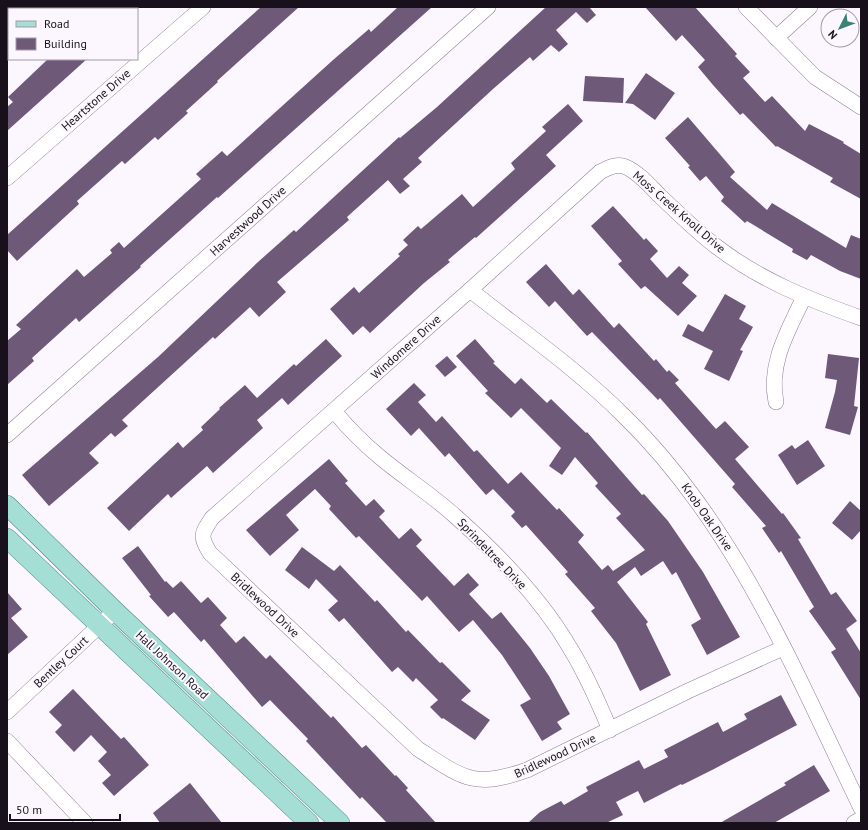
<svg xmlns="http://www.w3.org/2000/svg" width="868" height="830" font-family="'PT Sans',sans-serif">
  <rect width="100%" height="100%" fill="#fcf7fe"/>
  <g fill="#6e5979">
    <path d="M261,7H299L217,81L218,82L186,111L188,113L158,140L155,137L125,164L122,161L77,201L79,204L17,261L7,250V235Z"/>
    <path d="M398,7H432L218,198L217,197L140,266L141,267L79,322L76,318L32,358L34,361L7,385V341L21,329L16,325L77,269L84,277L112,253L110,250L119,242L124,248L201,179L196,174L222,151L227,156L333,60L369,29L371,32Z"/>
    <path d="M546,7H589L596,15L587,23L576,12L556,30L568,44L559,52L551,45L533,61L530,57L493,89L418,158L422,162L403,179L410,186L400,194L388,180L347,217L349,220L277,282L286,292L259,317L250,307L215,339L213,337L122,420L128,426L115,437L111,433L89,453L99,463L49,506L22,475L158,357L258,262L294,230L296,232L399,137L400,138L437,107Z"/>
    <path d="M645,7H695L737,54L735,56L750,72L743,78L765,102L772,96L805,131L809,124L844,142L843,143L861,154V199L830,182L833,178L777,146L776,147L743,113L740,115L713,85L698,67L705,60L682,35L676,41Z"/>
    <path d="M48,59H87L7,131V107L13,102L8,97Z"/>
    <path d="M646,73L675,93L655,120L633,104L625,103Z"/>
    <path d="M585,76L624,78L623,103L583,101Z"/>
    <path d="M568,104L583,121L546,155L556,166L476,238L475,237L448,260L450,262L424,283L370,333L363,326L353,335L330,309L354,287L359,293L400,256L398,254L408,245L403,240L418,226L421,229L462,194L473,207L515,169L511,163L546,131L542,127Z"/>
    <path d="M688,117L735,172L730,177L767,210L772,203L846,248L851,235L861,239V279L840,271L811,255L807,260L792,252L793,249L747,221L745,223L721,201L724,197L706,176L700,181L688,167L690,166L665,138Z"/>
    <path d="M613,206L644,240L646,238L658,251L650,259L667,278L679,266L689,275L682,283L697,296L678,316L645,286L641,289L618,264L622,261L591,226Z"/>
    <path d="M546,264L573,295L579,289L614,328L619,323L654,361L656,359L667,372L669,370L679,380L675,383L716,429L725,421L749,447L735,459L782,514L783,513L801,538L798,539L831,595L836,592L857,621L846,629L861,653V700L831,652L836,649L809,611L814,607L781,551L779,553L762,528L766,526L732,487L735,484L660,398L658,400L592,332L587,336L555,301L549,307L526,282Z"/>
    <path d="M725,294L746,306L739,319L753,327L740,350L743,351L729,381L704,369L713,351L682,336L688,324L703,332Z"/>
    <path d="M326,339L342,356L288,405L282,398L257,420L263,428L213,473L207,466L171,498L168,494L129,531L107,508L178,442L183,448L203,430L201,427L220,409L219,408L245,385L257,398L294,364L296,366Z"/>
    <path d="M475,339L495,362L493,363L515,384L521,378L547,403L551,399L586,433L587,432L642,495L644,494L668,521L703,572L740,637L707,655L691,625L701,619L676,572L672,575L663,561L641,576L635,567L617,582L648,622L646,624L671,675L640,691L616,643L591,611L595,608L565,574L568,572L526,525L522,528L511,516L515,512L493,489L486,495L449,453L445,457L419,428L411,436L386,409L414,383L426,395L418,402L436,422L442,416L474,452L477,450L508,484L521,472L557,510L559,508L584,535L578,542L602,570L608,565L613,571L645,550L616,518L621,514L595,486L598,483L575,457L562,475L549,466L561,448L521,408L511,418L485,393L488,391L456,356Z"/>
    <path d="M828,354L859,358L854,406L858,407L850,435L825,428L835,392L837,380L825,378Z"/>
    <path d="M447,356L457,367L445,377L435,366Z"/>
    <path d="M808,440L825,466L797,485L778,455L792,445L795,449Z"/>
    <path d="M329,459L348,481L345,483L366,506L374,499L385,511L379,517L399,539L411,528L422,540L416,546L454,586L468,573L479,585L469,594L492,619L501,612L530,648L549,676L570,714L557,722L562,729L542,741L520,705L531,699L502,655L473,620L459,632L427,596L422,601L359,536L356,538L329,509L331,506L315,489L286,515L299,530L270,556L246,530Z"/>
    <path d="M850,501L861,511V530L852,540L832,523Z"/>
    <path d="M138,546L165,582L166,581L173,588L181,581L201,603L208,597L227,618L220,625L236,643L244,636L266,659L270,655L331,718L333,716L362,748L366,745L395,776L396,775L408,788L406,790L436,823H387L362,797L360,799L306,741L308,739L270,700L262,707L204,639L201,642L174,612L168,617L149,596L151,595L122,558Z"/>
    <path d="M302,547L334,571L340,565L375,602L377,600L406,632L408,630L440,663L442,662L471,691L461,700L490,720L475,740L443,718L442,719L430,707L438,700L416,678L413,682L398,667L392,672L344,618L339,622L328,610L338,601L316,579L309,589L285,570Z"/>
    <path d="M7,592L22,609L11,618L28,637L7,655Z"/>
    <path d="M73,689L121,739L124,737L149,765L114,796L102,783L111,775L98,761L107,752L91,735L74,752L55,732L62,725L49,712Z"/>
    <path d="M781,695L797,725L714,769L682,785L681,784L644,803L638,791L616,802L623,815L606,823H528L540,812L561,801L564,805L588,791L586,787L639,760L644,769L668,757L664,750L718,722L723,732L747,719L744,714Z"/>
    <path d="M814,765L830,791L774,823H720L786,785L784,783Z"/>
    <path d="M190,783L222,823H160L153,813Z"/>
  </g>
  <g fill="none" stroke-linecap="round" stroke-linejoin="round">
    <defs>
      <g id="minor">
        <path d="M746,7L815,77L861,107"/>
        <path d="M776,38L810,7"/>
        <path d="M7,178L203,7"/>
        <path d="M470,290C522,331 577,369 624,416C736,525 794,670 861,808"/>
        <path d="M776,402C768,364 788,331 804,297"/>
        <path d="M334,411C348,428 364,444 381,458C405,478 432,495 455,516C498,554 541,598 570,648C586,674 598,701 610,730"/>
        <path d="M7,435L488,7"/>
        <path d="M783,648L688,691L527,770C474,789 463,778 418,749L210,553C199,536 202,533 212,518L470,290L600,172C608,168 617,163 626,167C639,173 650,186 660,196C679,214 697,232 717,247C760,280 810,300 861,318"/>
        <path d="M7,712L115,611"/>
        <path d="M7,741L85,823"/>
        <path d="M854,823L861,819"/>
      </g>
      <g id="major">
        <path d="M7,505L115,611L340,823"/>
        <path d="M7,538L309,823"/>
      </g>
    </defs>
    <use href="#minor" stroke="#907c9a" stroke-width="16"/>
    <use href="#major" stroke="#4b8882" stroke-width="20"/>
    <use href="#minor" stroke="#fff" stroke-width="15"/>
    <use href="#major" stroke="#a4ded5" stroke-width="19"/>
  </g>
  <g text-anchor="middle" stroke-width="4" stroke-linejoin="round" paint-order="stroke">
    <g font-size="12" fill="#18111c" stroke="#fcf7fe">
      <text transform="translate(96 100) rotate(-41)" y="4">Heartstone Drive</text>
      <text transform="translate(679 212) rotate(41)" y="4">Moss Creek Knoll Drive</text>
      <text transform="translate(248 221) rotate(-42)" y="4">Harvestwood Drive</text>
      <text transform="translate(406 347) rotate(-42)" y="4">Windomere Drive</text>
      <text transform="translate(707 517) rotate(55)" y="4">Knob Oak Drive</text>
      <text transform="translate(492 554) rotate(46)" y="4">Sprindeltree Drive</text>
      <text transform="translate(265 605) rotate(43)" y="4">Bridlewood Drive</text>
      <text transform="translate(61 662) rotate(-43)" y="4">Bentley Court</text>
      <text transform="translate(172 665) rotate(43)" y="4">Hall Johnson Road</text>
      <text transform="translate(555 756) rotate(-25)" y="4">Bridlewood Drive</text>
    </g>
  </g>
  <rect width="868" height="830" fill="none" stroke="#18111c" stroke-width="16"/>
  <rect x="8" y="8" width="130" height="52" fill="#fcf7fe" stroke="#a19ba4"/>
  <rect x="16" y="21" width="20" height="6" fill="#a4ded5" stroke="#a19ba4"/>
  <text x="44" y="28" font-size="12" fill="#18111c">Road</text>
  <rect x="16" y="38" width="20" height="12" fill="#6e5979" stroke="#a19ba4"/>
  <text x="44" y="48" font-size="12" fill="#18111c">Building</text>
  <g transform="translate(840 28) rotate(228)"><circle r="19" fill="#fcf7fe" stroke="#a19ba4"/>
  <path d="M0-3L7 15L0 10L-7 15Z" fill="#3c8177"/>
  <text y="-6" font-size="11" font-weight="bold" text-anchor="middle" fill="#18111c">N</text>
  </g>
  <path d="M10 814v6h110v-6" fill="none" stroke="#18111c" stroke-width="2"/>
  <text x="16" y="814" font-size="12" fill="#18111c" stroke="#fcf7fe" stroke-width="3" paint-order="stroke">50 m</text>
</svg>
